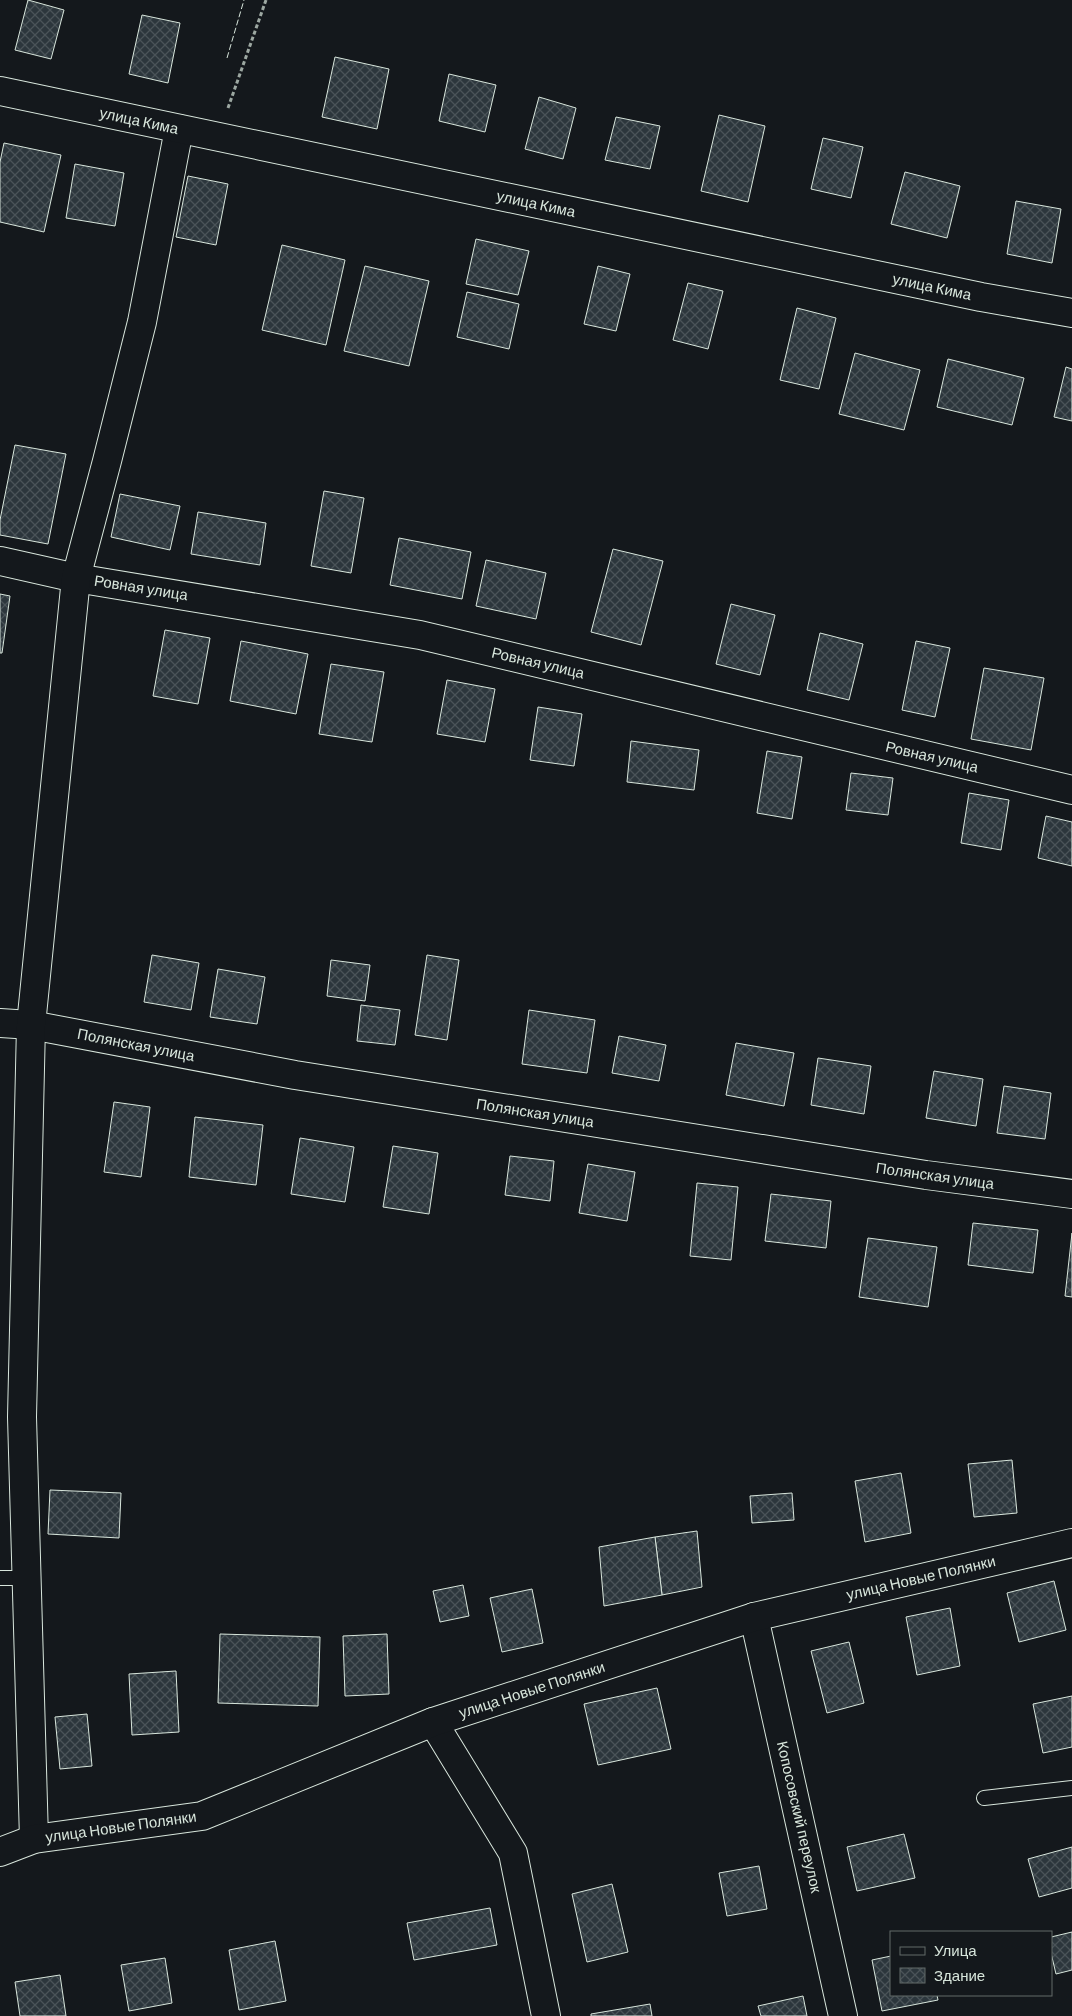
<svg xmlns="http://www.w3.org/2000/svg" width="1072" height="2016" font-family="Barlow,sans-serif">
  <defs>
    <pattern id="building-cross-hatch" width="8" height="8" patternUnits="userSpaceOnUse" patternTransform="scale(1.25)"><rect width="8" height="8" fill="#2c363c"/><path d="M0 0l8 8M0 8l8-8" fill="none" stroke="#4a5358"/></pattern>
  </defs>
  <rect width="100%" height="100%" fill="#14181c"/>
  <g fill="url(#building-cross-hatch)" stroke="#d8e6dc">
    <path d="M28,0L64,10L51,59L15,50Z"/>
    <path d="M142,15L180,23L168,83L129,74Z"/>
    <path d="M335,57L389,69L377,129L322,117Z"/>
    <path d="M449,74L496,85L485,132L439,121Z"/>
    <path d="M539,97L576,108L563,159L525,149Z"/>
    <path d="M719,115L765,126L748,202L701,191Z"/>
    <path d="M616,117L660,126L650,169L605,160Z"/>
    <path d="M823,138L863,147L851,198L811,189Z"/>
    <path d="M4,143L61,155L44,232L0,222V162Z"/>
    <path d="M75,164L124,173L115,226L66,218Z"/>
    <path d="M905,172L960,186L947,238L891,224Z"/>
    <path d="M188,176L228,184L216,245L176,237Z"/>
    <path d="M1016,201L1061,209L1052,263L1007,254Z"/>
    <path d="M476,239L529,251L518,295L466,284Z"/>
    <path d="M282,245L345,260L326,345L262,330Z"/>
    <path d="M365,266L429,281L409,366L344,351Z"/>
    <path d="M598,266L630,274L616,331L584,324Z"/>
    <path d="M688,283L723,291L708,349L673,340Z"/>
    <path d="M467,292L519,304L509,349L457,337Z"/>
    <path d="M797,308L836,318L819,389L780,380Z"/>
    <path d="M855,353L920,370L904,430L839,414Z"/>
    <path d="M948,359L1024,378L1012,425L937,407Z"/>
    <path d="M1066,367L1072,369V421L1054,417Z"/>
    <path d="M15,445L66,454L48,544L0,535V520Z"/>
    <path d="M324,491L364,498L351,573L311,566Z"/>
    <path d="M120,494L180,506L170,550L111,537Z"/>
    <path d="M198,512L266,523L260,565L191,554Z"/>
    <path d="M399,538L471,552L462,599L390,585Z"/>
    <path d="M613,549L663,561L641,645L591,632Z"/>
    <path d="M486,560L546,573L536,619L476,606Z"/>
    <path d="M0,594L10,596L2,653H0Z"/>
    <path d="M731,604L775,615L760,675L716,664Z"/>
    <path d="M165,630L210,638L198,704L153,696Z"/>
    <path d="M820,633L863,644L849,700L807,690Z"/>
    <path d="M241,641L308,654L296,714L230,701Z"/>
    <path d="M916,641L950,648L935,717L902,710Z"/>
    <path d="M331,664L384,672L372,742L319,734Z"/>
    <path d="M984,668L1044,678L1031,750L971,739Z"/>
    <path d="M447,680L495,689L485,742L437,734Z"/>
    <path d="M538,707L582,714L574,766L530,760Z"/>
    <path d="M631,741L699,750L694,790L627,782Z"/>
    <path d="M767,751L802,757L792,819L757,813Z"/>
    <path d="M851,773L893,778L888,815L846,810Z"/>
    <path d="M969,793L1009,800L1001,850L961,843Z"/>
    <path d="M1046,816L1072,822V866L1038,858Z"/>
    <path d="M152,955L199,963L191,1010L144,1002Z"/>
    <path d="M427,955L459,960L447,1040L415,1035Z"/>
    <path d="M331,960L370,965L365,1001L327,996Z"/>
    <path d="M218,969L265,977L257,1024L210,1017Z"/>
    <path d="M361,1005L400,1010L395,1045L357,1041Z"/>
    <path d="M529,1010L595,1020L587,1073L522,1064Z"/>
    <path d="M619,1036L666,1045L659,1081L612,1073Z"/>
    <path d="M736,1043L794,1053L784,1106L726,1095Z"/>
    <path d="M818,1058L871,1066L864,1114L811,1105Z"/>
    <path d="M934,1071L983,1079L976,1126L926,1118Z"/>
    <path d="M1004,1086L1051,1093L1045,1139L997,1133Z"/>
    <path d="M114,1102L150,1107L141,1177L104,1172Z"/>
    <path d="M195,1117L263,1125L256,1185L189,1177Z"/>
    <path d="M300,1138L354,1147L345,1202L291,1194Z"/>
    <path d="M393,1146L438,1153L429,1214L383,1207Z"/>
    <path d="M510,1156L554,1161L550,1201L505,1195Z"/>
    <path d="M588,1164L635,1172L627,1221L579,1213Z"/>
    <path d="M697,1183L738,1187L731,1260L690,1256Z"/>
    <path d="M771,1194L831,1201L826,1248L765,1241Z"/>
    <path d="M973,1223L1038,1230L1033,1273L968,1265Z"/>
    <path d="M1072,1233V1297L1065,1296Z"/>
    <path d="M868,1238L937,1247L928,1307L859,1297Z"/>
    <path d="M1012,1460L1017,1513L974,1517L968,1464Z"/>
    <path d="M901,1473L911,1533L865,1542L855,1481Z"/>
    <path d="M50,1490L121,1493L119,1538L48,1534Z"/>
    <path d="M792,1493L794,1520L752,1523L750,1496Z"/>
    <path d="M697,1531L702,1587L662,1595L655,1537Z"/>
    <path d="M655,1537L662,1595L604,1606L599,1547Z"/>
    <path d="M1054,1581L1066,1630L1019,1642L1007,1593Z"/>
    <path d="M463,1585L469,1616L440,1622L433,1591Z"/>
    <path d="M532,1589L543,1643L502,1652L490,1598Z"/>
    <path d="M950,1608L960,1666L917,1675L906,1617Z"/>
    <path d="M220,1634L320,1637L318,1706L218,1703Z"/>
    <path d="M387,1634L389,1694L345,1696L343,1636Z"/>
    <path d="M849,1642L864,1703L827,1713L811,1651Z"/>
    <path d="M176,1671L179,1732L132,1735L129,1674Z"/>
    <path d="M657,1688L671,1749L598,1765L584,1704Z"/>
    <path d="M1072,1696V1747L1043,1753L1033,1704Z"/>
    <path d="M87,1714L92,1766L60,1769L55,1717Z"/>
    <path d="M904,1834L915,1878L857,1891L847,1847Z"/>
    <path d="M1072,1847V1888L1039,1897L1028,1859Z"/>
    <path d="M759,1866L767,1909L727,1916L719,1873Z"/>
    <path d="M612,1884L628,1952L587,1962L572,1894Z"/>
    <path d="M490,1908L497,1945L414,1960L407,1923Z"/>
    <path d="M1072,1932V1970L1056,1974L1051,1953V1937Z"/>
    <path d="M275,1941L286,2001L239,2010L229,1950Z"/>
    <path d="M891,1956V1995H937L938,2000L882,2011L872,1960Z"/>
    <path d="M165,1958L172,2003L129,2011L121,1965Z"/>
    <path d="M60,1975L66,2016H20L15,1982Z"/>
    <path d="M803,1996L807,2016H761L758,2006Z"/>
    <path d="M650,2004L652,2016H591V2014Z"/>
  </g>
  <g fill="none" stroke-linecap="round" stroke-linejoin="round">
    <defs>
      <g id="lane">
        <path d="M0,1578H26"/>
        <path d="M984,1798L1072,1788"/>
      </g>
      <g id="street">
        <path d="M0,561L76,578L420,635L1072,790"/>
        <path d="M0,1023L31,1025L295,1075L926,1175L1072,1194"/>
        <path d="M754,1617L843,2016"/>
        <path d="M433,1722L513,1853L546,2016"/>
        <path d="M34,1839L22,1417L31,1025L76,578L107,461L142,322L179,129"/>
        <path d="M0,1852L34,1839L202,1816L433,1722L754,1617L1072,1543"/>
      </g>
      <path id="primary" d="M0,91L981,297L1072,313"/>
    </defs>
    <use href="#lane" stroke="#d8e6dc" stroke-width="16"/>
    <use href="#street" stroke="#d8e6dc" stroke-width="30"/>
    <use href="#primary" stroke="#d8e6dc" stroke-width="30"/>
    <path stroke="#9da8a2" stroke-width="3" stroke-dasharray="4 2.5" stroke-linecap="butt" d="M228,108L266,0"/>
    <use href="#lane" stroke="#14181c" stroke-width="14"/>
    <use href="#street" stroke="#14181c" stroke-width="28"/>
    <use href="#primary" stroke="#14181c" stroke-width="28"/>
    <path stroke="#d8e6dc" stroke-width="1" stroke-dasharray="6 2.5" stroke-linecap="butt" d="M227,58L244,0"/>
  </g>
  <g text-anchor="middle" stroke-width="4" stroke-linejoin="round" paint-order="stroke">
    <g font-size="15" fill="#d8e6dc" stroke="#14181c">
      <text transform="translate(139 121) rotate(12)" y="5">улица Кима</text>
      <text transform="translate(536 204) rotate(12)" y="5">улица Кима</text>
      <text transform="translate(932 287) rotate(12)" y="5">улица Кима</text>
      <text transform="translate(141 588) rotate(9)" y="5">Ровная улица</text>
      <text transform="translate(538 663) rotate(13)" y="5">Ровная улица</text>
      <text transform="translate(932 757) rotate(13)" y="5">Ровная улица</text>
      <text transform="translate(136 1045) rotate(11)" y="5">Полянская улица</text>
      <text transform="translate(535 1113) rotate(9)" y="5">Полянская улица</text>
      <text transform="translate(935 1176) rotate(8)" y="5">Полянская улица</text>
      <text transform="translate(921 1578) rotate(-13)" y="5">улица Новые Полянки</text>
      <text transform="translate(532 1690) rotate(-18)" y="5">улица Новые Полянки</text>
      <text transform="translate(799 1817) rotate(77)" y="5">Копосовский переулок</text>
      <text transform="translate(121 1827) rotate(-8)" y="5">улица Новые Полянки</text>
    </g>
  </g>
  <rect x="890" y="1931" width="162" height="65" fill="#14181c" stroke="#626a69"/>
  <rect x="900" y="1947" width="25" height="8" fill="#14181c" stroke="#626a69"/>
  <text x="934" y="1956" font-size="15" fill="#d8e6dc">Улица</text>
  <rect x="900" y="1968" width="25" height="15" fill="url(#building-cross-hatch)" stroke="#626a69"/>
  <text x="934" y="1981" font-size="15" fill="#d8e6dc">Здание</text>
</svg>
